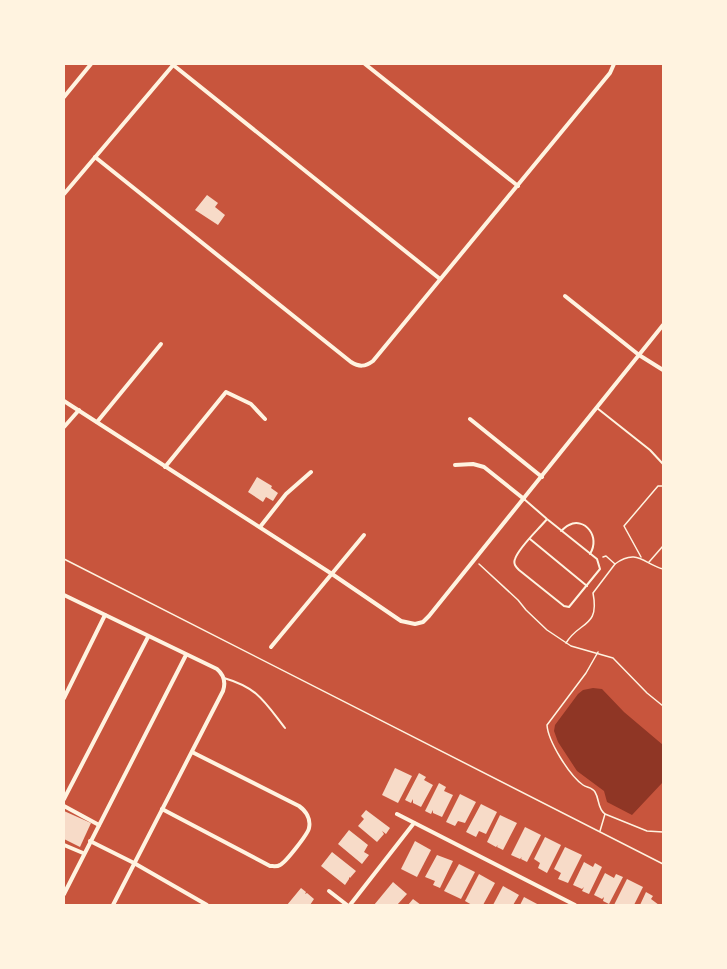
<svg xmlns="http://www.w3.org/2000/svg" width="727" height="969" font-family="Arial,sans-serif">
  <rect width="100%" height="100%" fill="#c8553d"/>
  <path fill="#8f3625" d="M593,688L602,689L624,712L663,745V782L632,815L607,802L604,791L577,771L558,742L554,731L555,725L578,694L583,690Z"/>
  <g fill="#f7dbc8">
    <path d="M207,195L218,203L215,207L225,215L218,225L195,210Z"/>
    <path d="M257,477L272,486L271,488L278,493L273,501L266,497L263,502L248,492Z"/>
    <path d="M395,768L412,776L398,803L382,795Z"/>
    <path d="M419,773L426,777L424,780L433,785L421,807L413,803V799L411,803L405,800Z"/>
    <path d="M439,783L446,787L444,791L453,795L442,817L433,813V810L431,814L425,811Z"/>
    <path d="M460,794L476,802L465,823L458,821L455,826L446,822Z"/>
    <path d="M481,804L497,812L486,834L479,831L476,837L466,832Z"/>
    <path d="M366,810L390,828L386,834L382,831L384,834L377,842L358,826L364,819L361,816Z"/>
    <path d="M64,811L91,823L80,847L64,839Z"/>
    <path d="M500,815L517,823L503,850L497,847L498,845L496,847L487,842Z"/>
    <path d="M525,827L541,835L527,862L521,859L522,857L520,859L511,855Z"/>
    <path d="M349,830L368,845L364,852L369,855L362,864L338,844Z"/>
    <path d="M545,837L561,845L547,873L538,868L540,863L534,859Z"/>
    <path d="M415,841L431,850L417,877L401,869Z"/>
    <path d="M565,847L582,855L568,883L558,879L561,873L554,869Z"/>
    <path d="M332,852L356,871L350,878L349,877V879L345,885L321,866Z"/>
    <path d="M437,855L453,861L440,888L433,885L435,881L425,877Z"/>
    <path d="M584,862L593,867L595,863L602,867L589,894L582,891L584,887L582,889L573,885Z"/>
    <path d="M459,864L475,872L461,899L444,891Z"/>
    <path d="M605,873L614,878L616,874L623,877L609,904L603,901L604,897L602,899L594,895Z"/>
    <path d="M479,874L495,883L483,905H472L465,901Z"/>
    <path d="M627,879L643,887L634,905H614Z"/>
    <path d="M393,882L407,894L397,905H374Z"/>
    <path d="M503,886L519,895L513,905H493Z"/>
    <path d="M301,888L306,892L305,894L307,893L314,899L310,905H287Z"/>
    <path d="M646,892L653,896L651,899L659,905H640Z"/>
    <path d="M524,897L539,905H520Z"/>
    <path d="M413,899L421,905H408Z"/>
  </g>
  <g fill="none" stroke-linecap="round" stroke-linejoin="round">
    <g stroke="#fff3e0" stroke-width="1.5">
      <path d="M603,557L606,556L615,564C637,548 644,564 663,569"/>
      <path d="M641,557L624,526L658,486H663"/>
      <path d="M64,559L663,864"/>
      <path d="M649,562L663,546"/>
      <path d="M479,564L518,600L526,610L547,630L571,646L613,658L647,693L663,706"/>
      <path d="M566,643C579,621 600,628 593,593L615,564"/>
      <path d="M598,652L586,673L547,725C548,741 569,775 583,785C587,788 592,787 595,792C600,800 597,808 605,814L600,831"/>
      <path d="M605,814L647,831L663,832"/>
    </g>
    <g stroke="#fff3e0" stroke-width="2">
      <path d="M597,408L650,450L663,464"/>
      <path d="M524,499L547,519L597,559L600,569L569,607L564,606L519,570C516,567 513,564 515,559C519,547 538,530 547,519"/>
      <path d="M561,531C564,529 566,526 569,525C584,517 601,536 590,554"/>
      <path d="M530,539L587,586"/>
      <path d="M224,678C258,688 264,701 285,728"/>
    </g>
    <g stroke="#fff3e0" stroke-width="4">
      <path d="M172,64L440,279"/>
      <path d="M365,64L518,186"/>
      <path d="M64,97L91,64"/>
      <path d="M95,157L351,362C359,367 365,367 373,361L610,73L614,64"/>
      <path d="M64,194L174,64"/>
      <path d="M565,296L639,355L663,370"/>
      <path d="M64,401L332,574L401,621L415,624L423,622L429,616L663,325"/>
      <path d="M470,419L542,477"/>
      <path d="M97,422L161,344"/>
      <path d="M64,427L79,410"/>
      <path d="M455,465L473,464L484,467L524,499"/>
      <path d="M165,467L226,392L251,404L265,419"/>
      <path d="M260,527L286,494L311,472"/>
      <path d="M64,595L217,669C224,675 226,682 223,691L113,905"/>
      <path d="M271,647L364,535"/>
      <path d="M64,698L105,615"/>
      <path d="M64,799L148,637"/>
      <path d="M64,806L99,825"/>
      <path d="M162,809L270,866C273,866 277,867 280,865C285,863 308,834 309,828C311,819 306,811 299,806L192,752"/>
      <path d="M397,814L575,905"/>
      <path d="M90,841L134,863L207,905"/>
      <path d="M64,845L83,853"/>
      <path d="M329,891L347,905"/>
      <path d="M64,894L186,655"/>
      <path d="M350,905L414,823"/>
    </g>
  </g>
  <rect width="727" height="969" fill="none" stroke="#fff3e0" stroke-width="130"/>
</svg>
